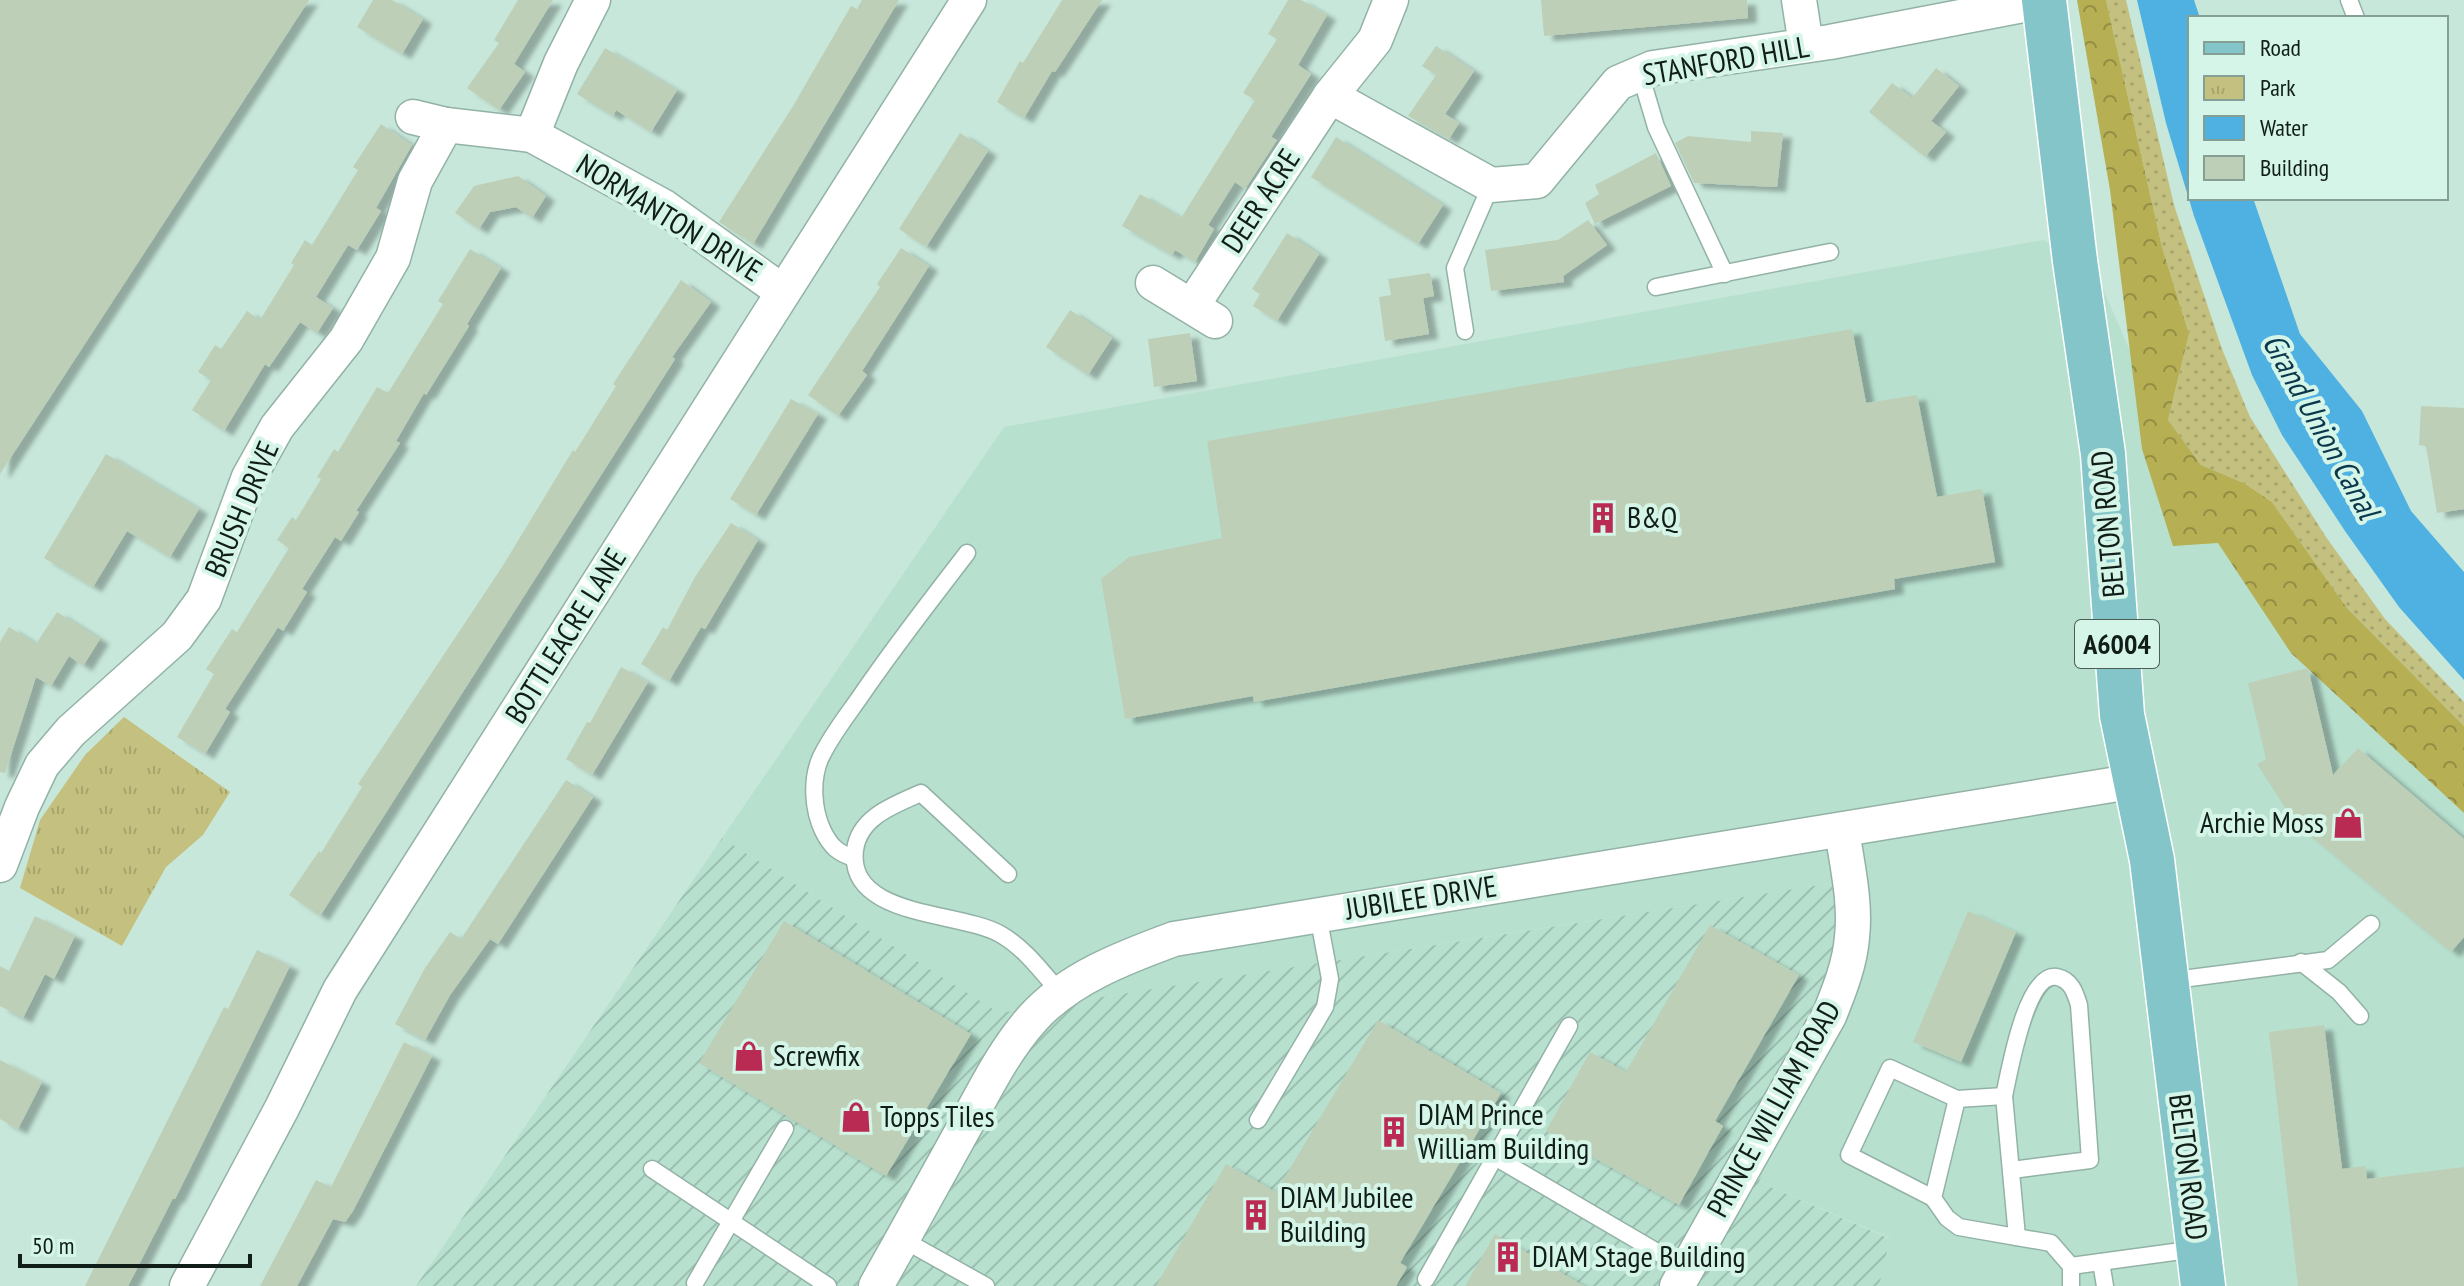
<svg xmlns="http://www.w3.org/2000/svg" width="2464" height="1286" font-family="'PT Sans Narrow',sans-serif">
  <defs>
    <pattern id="industrial-furrows" width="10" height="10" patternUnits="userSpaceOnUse" patternTransform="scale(2)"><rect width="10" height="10" fill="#b7e0cf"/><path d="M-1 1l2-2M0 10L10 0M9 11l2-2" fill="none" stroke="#9cc0b1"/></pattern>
    <pattern id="grass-dots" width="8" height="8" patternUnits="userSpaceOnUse" patternTransform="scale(2)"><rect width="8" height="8" fill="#c4c07f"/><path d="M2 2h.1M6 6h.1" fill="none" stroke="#a7a56d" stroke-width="1.8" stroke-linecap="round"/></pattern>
    <pattern id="forest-crowns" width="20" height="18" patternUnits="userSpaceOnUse" patternTransform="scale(2)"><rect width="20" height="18" fill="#b6af53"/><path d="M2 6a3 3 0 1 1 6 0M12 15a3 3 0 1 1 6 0" fill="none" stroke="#938e44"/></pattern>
    <pattern id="park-tufts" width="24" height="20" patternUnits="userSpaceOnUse" patternTransform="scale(2)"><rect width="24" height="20" fill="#c4c07f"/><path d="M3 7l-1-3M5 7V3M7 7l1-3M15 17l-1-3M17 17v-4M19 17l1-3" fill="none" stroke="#a7a56d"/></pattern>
    <filter id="shadow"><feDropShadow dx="9" dy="5" stdDeviation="2" flood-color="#0004"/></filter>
  </defs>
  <rect width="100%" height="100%" fill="#c7e7da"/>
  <path fill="#b7e0cf" d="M2043,240L2091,261L2133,358L2464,778V1286H1879L1890,1238L1759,1182L1860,973L1858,879L999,1013L722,838L1004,427Z"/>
  <path fill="url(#industrial-furrows)" d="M722,838L999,1013L1859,879L1860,973L1759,1182L1890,1239L1879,1286H416Z"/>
  <path fill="url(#grass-dots)" d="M2106,0H2126L2174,205L2222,349L2250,417L2326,537L2385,619L2464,702V726L2347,608L2272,502L2244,483L2201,465L2168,420L2189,334L2162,247Z"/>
  <path fill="url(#forest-crowns)" d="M2077,0H2106L2162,247L2189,334L2168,420L2201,465L2244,483L2272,502L2347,608L2464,726V813L2291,653L2218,543L2173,546L2142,449L2110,190Z"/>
  <path fill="url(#park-tufts)" d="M124,717L230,792L203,835L166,867L122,946L20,888L40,820L85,755Z"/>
  <path fill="#4eb1e1" d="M2137,0H2194L2200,18H2190V198H2253L2300,334L2362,411L2411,511L2464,572V680L2399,607L2345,531L2282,435L2252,375L2194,216L2166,123Z"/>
  <g fill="#becfb7" filter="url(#shadow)">
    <path d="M0,0H309L0,474Z"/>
    <path d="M373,0H392L423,19L402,54L357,27Z"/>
    <path d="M518,0H553L514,64L525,72L499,110L467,88L499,43L494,40Z"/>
    <path d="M862,0H899L753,244L719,222L793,106L851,6L857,9Z"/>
    <path d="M1062,0H1102L1055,72L1052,71L1024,118L997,102L1020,61L1023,63Z"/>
    <path d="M1288,0H1301L1327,15L1298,65L1311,74L1271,137L1277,140L1245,189L1235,182L1208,225L1214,229L1195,262L1175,250L1172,255L1122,226L1140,194L1181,218L1255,100L1243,93L1277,39L1268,34Z"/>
    <path d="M1541,0H1747L1748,18L1544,36Z"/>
    <path d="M1436,46L1474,71L1445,114L1459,123L1449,139L1408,116L1436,75L1422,66Z"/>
    <path d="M605,48L677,90L651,132L616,110L613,116L577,94Z"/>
    <path d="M1936,68L1959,86L1931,121L1946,132L1925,157L1869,112L1892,83L1912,98Z"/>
    <path d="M381,124L412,145L376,208L381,211L357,250L348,245L316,297L333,308L317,333L300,322L269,367L265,364L224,431L192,410L211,380L198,372L215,345L221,349L247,311L260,320L294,265L291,263L305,240L312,245L358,170L353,167Z"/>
    <path d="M1751,131L1783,133L1777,187L1694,183L1675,143L1688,136L1751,142Z"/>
    <path d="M960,133L988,151L926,247L899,229Z"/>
    <path d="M1336,137L1443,205L1418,244L1311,177Z"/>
    <path d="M1656,153L1671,186L1595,224L1585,203L1599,194L1595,185Z"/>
    <path d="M518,176L546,196L532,218L516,207L490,212L479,229L455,213L474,186Z"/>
    <path d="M1588,220L1607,245L1563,276L1564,282L1491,291L1485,250L1558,240Z"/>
    <path d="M1287,233L1319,254L1277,321L1253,306L1260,294L1252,289Z"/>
    <path d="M901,248L929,266L862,371L867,375L838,416L808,395L880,287L877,284Z"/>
    <path d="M470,249L501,268L467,324L469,326L426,395L424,393L396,441L400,443L356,511L359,512L341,541L335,537L302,589L307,592L283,631L278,627L225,709L230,712L205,754L177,737L214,674L206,669L232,629L237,632L289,548L277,540L292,517L296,520L321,479L317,477L334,449L338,452L377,387L388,393L443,304L438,301Z"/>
    <path d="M1430,273L1434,296L1423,298L1429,334L1385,341L1379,297L1391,295L1388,279Z"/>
    <path d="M681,280L711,302L672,357L675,359L320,916L289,895L319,851L321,853L362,787L358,784L502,567L573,450L575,452L616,386L613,384Z"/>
    <path d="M1070,310L1112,338L1088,375L1046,347Z"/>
    <path d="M1852,329L1866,403L1917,395L1937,497L1982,489L1995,562L1894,579L1895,589L1254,702L1253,696L1125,719L1101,579L1129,557L1222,538L1207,441Z"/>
    <path d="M1190,333L1197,381L1154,387L1148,339Z"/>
    <path d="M791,399L818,414L756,515L730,499Z"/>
    <path d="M2421,406L2464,408V509L2437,513L2426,446L2419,445Z"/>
    <path d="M106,454L199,509L170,557L127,531L93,587L44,558Z"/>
    <path d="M731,523L758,540L705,629L701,627L669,681L641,664L663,627L667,630L695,577Z"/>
    <path d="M57,612L100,639L83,666L69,656L51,686L36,677L5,773L0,772V642L9,627L36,644Z"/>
    <path d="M621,667L648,682L592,775L566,759L587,722L590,723Z"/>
    <path d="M2308,668L2333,775L2358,748L2464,839V937L2451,952L2295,823L2257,764L2266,759L2248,683Z"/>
    <path d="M566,780L593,797L498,944L490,939L450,995L425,1040L395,1024L425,968L450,932L461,939Z"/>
    <path d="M1968,911L2016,932L1961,1062L1913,1042Z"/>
    <path d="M35,916L75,936L54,979L45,974L23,1018L0,1006V966L9,971Z"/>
    <path d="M784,921L971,1034L886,1176L699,1063Z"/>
    <path d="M1710,925L1799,975L1715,1121L1723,1126L1679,1205L1546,1131L1590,1052L1626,1072Z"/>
    <path d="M257,950L290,966L175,1199L173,1198L128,1286H85L224,1007L228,1009Z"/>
    <path d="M1378,1020L1501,1093L1400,1263L1407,1267L1396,1286H1156L1226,1164L1276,1192Z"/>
    <path d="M2324,1025L2342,1169L2365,1166L2367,1179L2464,1167V1286H2298L2269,1032Z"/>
    <path d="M404,1042L432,1056L353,1211L345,1222L333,1219L297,1286H260L316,1180L331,1187Z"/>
    <path d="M0,1060L42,1082L18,1129L0,1119Z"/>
    <path d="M1495,1234L1584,1286H1465Z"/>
  </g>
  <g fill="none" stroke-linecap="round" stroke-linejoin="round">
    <defs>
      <g id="lane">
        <path d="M2349,0L2356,18"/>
        <path d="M1640,73L1656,127L1725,274"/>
        <path d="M1656,287L1830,252"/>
        <path d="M1465,331L1455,268L1491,185"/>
        <path d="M854,858C838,853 831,847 823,831C813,810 811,781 820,759C830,737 846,717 860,697C894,647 931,600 967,553"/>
        <path d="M1008,874L921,793C894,805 859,817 855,850C847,918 959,911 1000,934C1025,948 1043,973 1061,994"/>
        <path d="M2301,962L2339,992L2360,1016"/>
        <path d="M2167,981L2328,960L2371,924"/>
        <path d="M2004,1096L2017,1237"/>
        <path d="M1258,1120L1325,1007L1330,979L1318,915"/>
        <path d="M1495,1157L1686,1269"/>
        <path d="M652,1169L828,1286"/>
        <path d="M2012,1170L2090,1160L2079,1005C2075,992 2071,980 2057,977C2026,971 2009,1074 2004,1096L1957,1099L1933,1198L1947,1218L1959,1227L2051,1243L2071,1266V1286"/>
        <path d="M1933,1198L1849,1155L1890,1068L1957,1099"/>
        <path d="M902,1239L986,1286"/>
        <path d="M2101,1262L2105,1286"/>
        <path d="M2071,1266L2196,1249"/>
        <path d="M1426,1279L1569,1026"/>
        <path d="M695,1283L785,1129"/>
      </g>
      <g id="street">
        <path d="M1799,0L1806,45"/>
        <path d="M1330,96L1491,185L1537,181L1618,83L1653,68L1830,42L2044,1"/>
        <path d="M413,117L446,125L532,135L664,207L783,292"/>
        <path d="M532,135L561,63L593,0"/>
        <path d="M1153,283L1215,321"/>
        <path d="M1192,306L1330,96L1375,40L1391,0"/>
        <path d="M0,865L22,807L42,765L71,731L177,636L204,599L249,477L277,427L346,340L393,258L415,181L446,125"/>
        <path d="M187,1286L282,1108L340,990L969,0"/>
        <path d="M876,1286C906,1233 935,1180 965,1126C985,1090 1004,1050 1033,1018C1069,978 1125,957 1174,939L2136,781"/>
        <path d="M1677,1286L1829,1016C1839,991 1850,964 1852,937C1856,902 1847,865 1842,830"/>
      </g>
      <path id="primary" d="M2044,0L2075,261L2103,454L2122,715L2152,860L2203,1286"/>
    </defs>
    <use href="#lane" stroke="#93b2a6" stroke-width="19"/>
    <use href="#street" stroke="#93b2a6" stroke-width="37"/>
    <use href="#primary" stroke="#fff" stroke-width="47"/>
    <use href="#lane" stroke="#fff" stroke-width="16"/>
    <use href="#street" stroke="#fff" stroke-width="34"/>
    <use href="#primary" stroke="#83c5c9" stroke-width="44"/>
  </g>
  <defs>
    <symbol id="building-bare" viewBox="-9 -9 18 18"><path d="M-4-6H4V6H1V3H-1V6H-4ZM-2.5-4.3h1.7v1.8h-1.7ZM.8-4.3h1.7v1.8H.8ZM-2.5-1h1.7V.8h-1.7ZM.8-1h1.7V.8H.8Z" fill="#ba2b54" stroke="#d4f5e7" stroke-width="2.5" paint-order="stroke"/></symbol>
    <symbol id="shop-bare" viewBox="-9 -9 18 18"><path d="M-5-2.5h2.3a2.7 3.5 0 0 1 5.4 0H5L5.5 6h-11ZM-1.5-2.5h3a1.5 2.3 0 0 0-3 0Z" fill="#ba2b54" stroke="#d4f5e7" stroke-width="2.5" paint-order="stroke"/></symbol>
  </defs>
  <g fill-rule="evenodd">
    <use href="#building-bare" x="1581" y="496" width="44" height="44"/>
    <use href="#shop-bare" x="2326" y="801" width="44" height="44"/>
    <use href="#shop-bare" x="727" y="1034" width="44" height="44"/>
    <use href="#shop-bare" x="834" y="1095" width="44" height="44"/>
    <use href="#building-bare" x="1372" y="1110" width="44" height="44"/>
    <use href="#building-bare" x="1234" y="1193" width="44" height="44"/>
    <use href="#building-bare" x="1486" y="1235" width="44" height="44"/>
  </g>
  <g text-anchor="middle" stroke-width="8" stroke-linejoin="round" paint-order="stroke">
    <rect fill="#d4f5e7" stroke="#4c5e56" stroke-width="2" x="2075" y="620" width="84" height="48" rx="6"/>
    <g font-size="28" font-weight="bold" fill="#111d18">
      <text x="2117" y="654">A6004</text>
    </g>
    <g font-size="30" fill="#111d18" stroke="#d4f5e7">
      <text transform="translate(1726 61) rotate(-10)" y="10">STANFORD HILL</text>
      <text transform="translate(1261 201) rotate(-57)" y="10">DEER ACRE</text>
      <text transform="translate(669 218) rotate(32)" y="10">NORMANTON DRIVE</text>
      <text transform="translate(242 509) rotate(-67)" y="10">BRUSH DRIVE</text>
      <text transform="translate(2108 524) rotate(-95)" y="10">BELTON ROAD</text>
      <text transform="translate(566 636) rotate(-58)" y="10">BOTTLEACRE LANE</text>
      <text transform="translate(1421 898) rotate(-9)" y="10">JUBILEE DRIVE</text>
      <text transform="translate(1774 1109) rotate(-61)" y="10">PRINCE WILLIAM ROAD</text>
      <text transform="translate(2188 1167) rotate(83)" y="10">BELTON ROAD</text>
    </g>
    <g font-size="30" fill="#111d18" stroke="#d4f5e7" text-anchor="start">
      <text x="1627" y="528">B&amp;Q</text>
      <text x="2324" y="833" text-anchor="end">Archie Moss</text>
      <text x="773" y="1066">Screwfix</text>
      <text x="1418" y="1125">DIAM Prince<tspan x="1418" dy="34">William Building</tspan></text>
      <text x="880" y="1127">Topps Tiles</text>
      <text x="1280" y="1208">DIAM Jubilee<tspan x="1280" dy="34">Building</tspan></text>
      <text x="1532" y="1267">DIAM Stage Building</text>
    </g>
    <g font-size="32" font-style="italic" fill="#0a374b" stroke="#d4f5e7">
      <text transform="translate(2321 426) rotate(61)" y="11">Grand Union Canal</text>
    </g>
  </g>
  <rect x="2188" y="16" width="260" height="184" fill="#d4f5e7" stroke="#869f94" stroke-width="2"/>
  <rect x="2204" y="42" width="40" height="12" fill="#83c5c9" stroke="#869f94" stroke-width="2"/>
  <text x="2260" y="56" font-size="24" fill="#111d18">Road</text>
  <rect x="2204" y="76" width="40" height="24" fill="url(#park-tufts)" stroke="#869f94" stroke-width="2"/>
  <text x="2260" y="96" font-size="24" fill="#111d18">Park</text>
  <rect x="2204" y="116" width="40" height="24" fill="#4eb1e1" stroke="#869f94" stroke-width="2"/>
  <text x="2260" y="136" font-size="24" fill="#111d18">Water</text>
  <rect x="2204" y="156" width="40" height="24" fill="#becfb7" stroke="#869f94" stroke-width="2"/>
  <text x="2260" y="176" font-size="24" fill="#111d18">Building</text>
  <path d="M20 1254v12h230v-12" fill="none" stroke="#111d18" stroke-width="4"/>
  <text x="32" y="1254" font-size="24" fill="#111d18" stroke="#d4f5e7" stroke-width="6" paint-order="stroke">50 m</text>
</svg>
